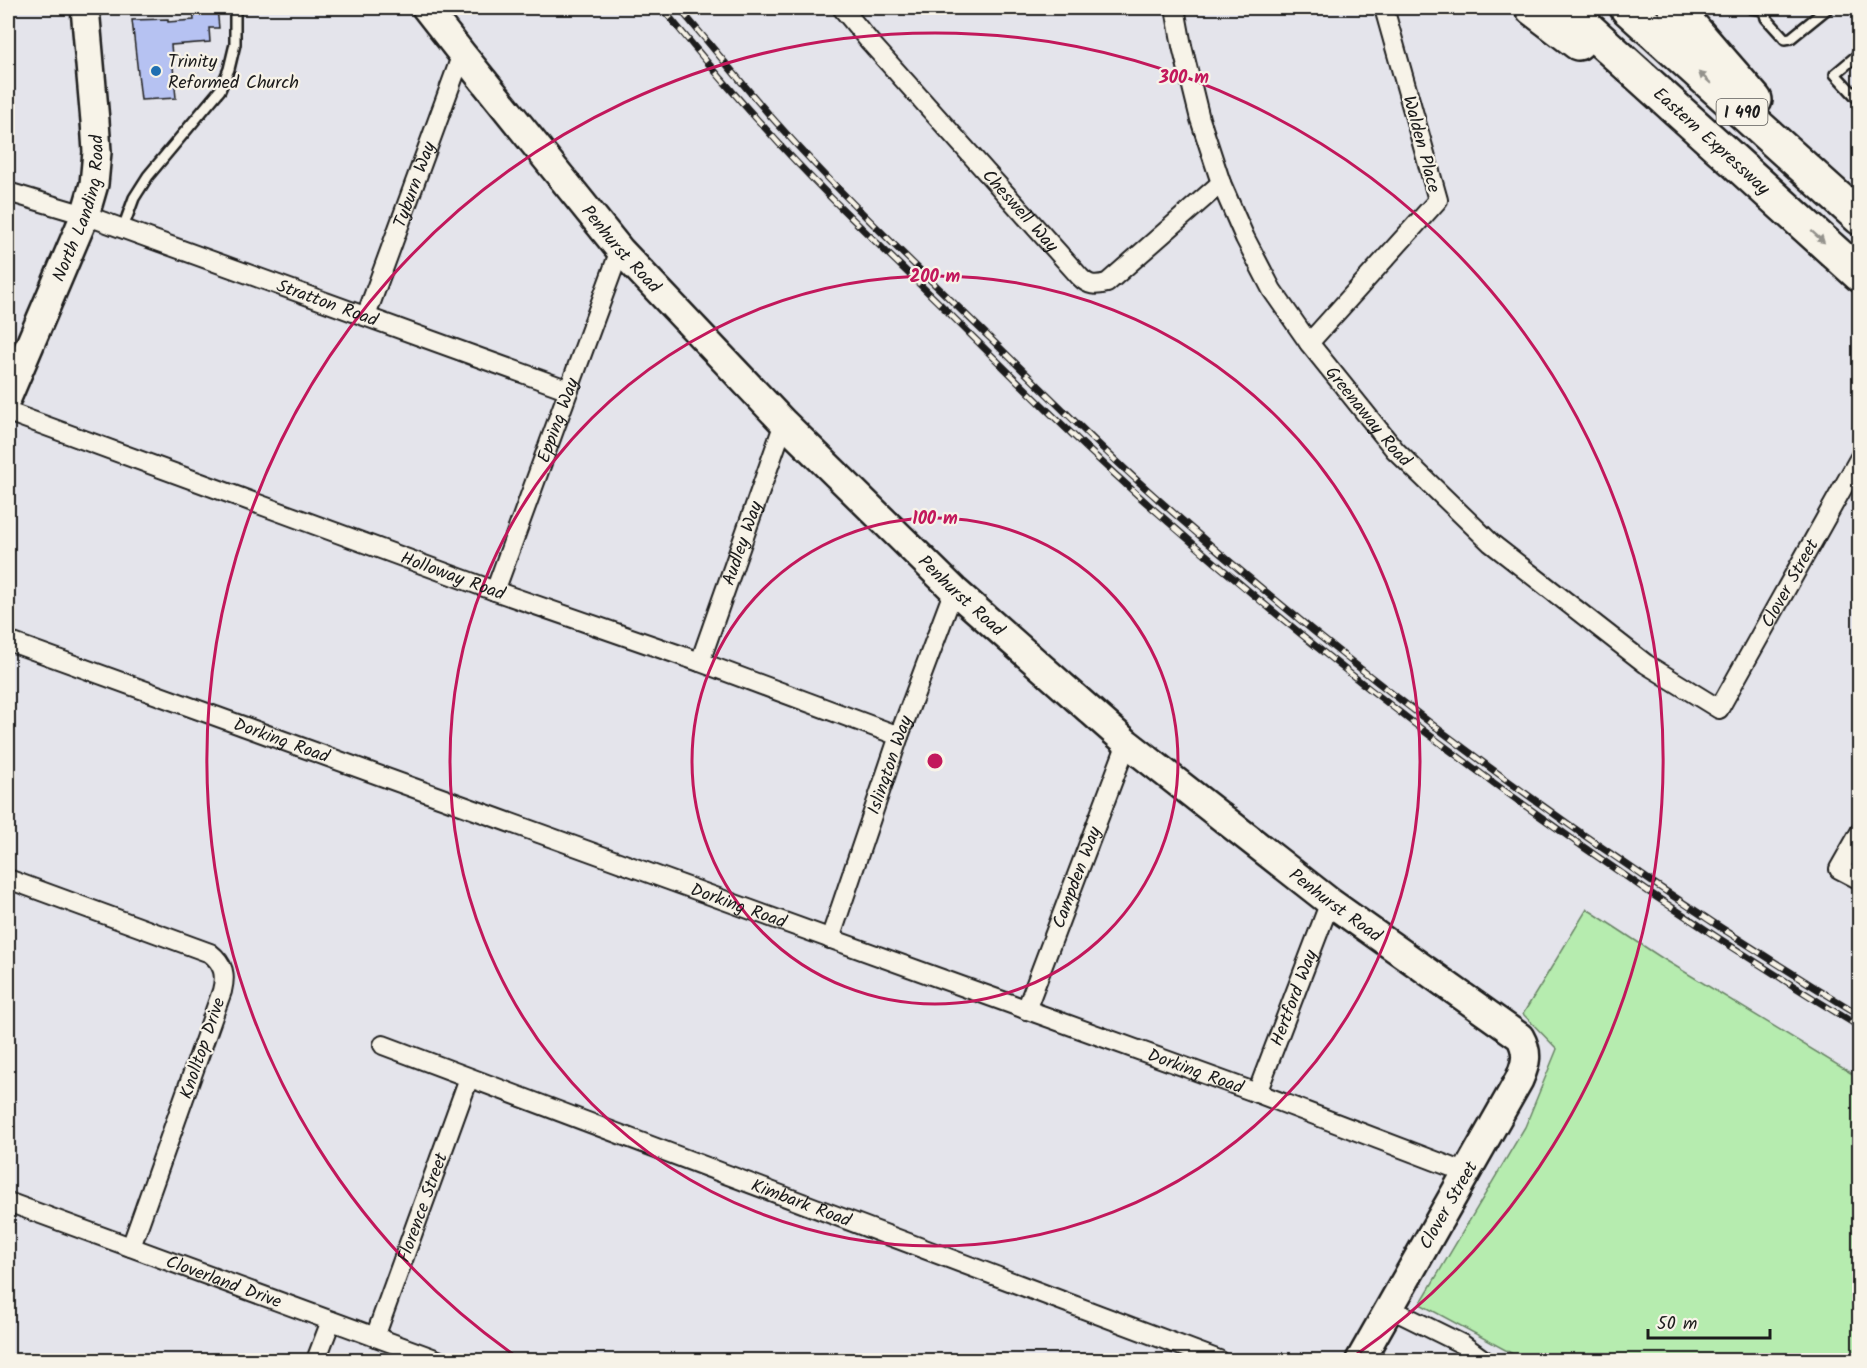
<svg xmlns="http://www.w3.org/2000/svg" width="1867" height="1368" font-family="Kalam,sans-serif">
  <rect width="100%" height="100%" fill="#e4e4eb"/>
  <filter id="ink" filterUnits="userSpaceOnUse"><feTurbulence type="fractalNoise" baseFrequency=".0167" numOctaves="2"/><feDisplacementMap in="SourceGraphic" scale="12" xChannelSelector="R" yChannelSelector="G"/><feConvolveMatrix kernelMatrix="1 2 1 2 8 2 1 2 1" color-interpolation-filters="sRGB"/></filter>
  <g filter="url(#ink)">
    <path fill="#b6ecaf" stroke="#698466" stroke-width="1.5" d="M1587,909L1662,958L1859,1078V1360H1524L1420,1304L1525,1127L1557,1049L1523,1014Z"/>
    <path fill="#b6c2f2" stroke="#1c1c1c" stroke-width="1.5" d="M193,8H217L219,28H209L210,42L171,45L176,98L141,100L132,20L168,19V22L194,20Z"/>
    <g fill="none" stroke-linecap="round" stroke-linejoin="round">
      <defs>
        <g id="lane">
          <path d="M1751,8L1764,10"/>
          <path d="M1766,8L1764,10L1766,18L1785,39L1791,38L1828,8"/>
          <path d="M1860,53L1835,74L1860,101"/>
          <path d="M123,228L134,198L148,176L220,90L229,69L235,44V8"/>
        </g>
        <g id="street">
          <path id="s1" d="M842,8L870,42L1080,277C1089,286 1095,286 1107,283L1221,183"/>
          <path id="s2" d="M1175,8L1182,46L1200,119L1221,183L1245,238L1272,290L1309,343L1395,450L1491,543L1646,664L1719,709L1860,457"/>
          <path id="s3" d="M8,192L85,215L569,390"/>
          <path id="s4" d="M366,316L462,54"/>
          <path d="M1309,343L1438,200L1384,8"/>
          <path id="s5" d="M8,412L495,591L700,662L899,736"/>
          <path id="s6" d="M495,591L620,250"/>
          <path id="s7" d="M8,641L1257,1093L1467,1173"/>
          <path id="s8" d="M700,662L784,423"/>
          <path d="M1860,832L1839,869L1860,880"/>
          <path d="M8,879L210,953C224,964 226,975 222,991L131,1247"/>
          <path id="s9" d="M830,939L899,736L954,590"/>
          <path id="s10" d="M1026,1010L1127,743"/>
          <path id="s11" d="M383,1045L1219,1360"/>
          <path id="s12" d="M1257,1093L1330,902"/>
          <path id="s13" d="M8,1202L438,1360"/>
          <path d="M1389,1308L1462,1344L1484,1360"/>
          <path id="s14" d="M375,1337L469,1078"/>
          <path d="M316,1360L331,1321"/>
        </g>
        <g id="secondary">
          <path id="s15" d="M426,8L462,54L620,250L784,423L954,590L1127,743L1330,902L1520,1037C1529,1053 1526,1064 1519,1080L1360,1360"/>
          <path id="s16" d="M8,396L85,215L94,184L97,152L95,121L85,8"/>
        </g>
        <g id="highway">
          <path d="M1532,8L1578,43"/>
          <path id="s17" d="M1565,8L1860,275"/>
          <path d="M1627,8L1860,218"/>
          <path d="M1675,8L1755,100"/>
        </g>
      </defs>
      <use href="#lane" stroke="#1c1c1c" stroke-width="14"/>
      <use href="#street" stroke="#1c1c1c" stroke-width="22"/>
      <use href="#secondary" stroke="#1c1c1c" stroke-width="32"/>
      <use href="#highway" stroke="#1c1c1c" stroke-width="38"/>
      <use href="#lane" stroke="#f7f3e8" stroke-width="9"/>
      <use href="#street" stroke="#f7f3e8" stroke-width="18"/>
      <use href="#secondary" stroke="#f7f3e8" stroke-width="27"/>
      <use href="#highway" stroke="#f7f3e8" stroke-width="33"/>
      <defs>
        <g id="rail">
          <path d="M662,8C695,48 729,89 765,128C821,191 884,249 944,308C1012,376 1079,443 1150,506C1370,701 1609,875 1860,1027"/>
          <path d="M679,8C711,45 742,84 775,121C843,197 917,267 990,338C1046,393 1101,449 1160,501C1377,693 1612,865 1860,1015"/>
        </g>
      </defs>
      <use href="#rail" stroke="#1c1c1c" stroke-width="7"/>
      <use href="#rail" stroke="#f7f3e8" stroke-width="4.5" stroke-dasharray="14" stroke-linecap="butt"/>
    </g>
    <defs><path id="oneway-solid" d="M-6-.8H1V-3.2L6.5 0L1 3.2V.8H-6Z" transform="scale(1.5)"/></defs>
    <g fill="#94928c">
      <use href="#oneway-solid" transform="translate(1705 78) rotate(-138)"/>
      <use href="#oneway-solid" transform="translate(1818 237) rotate(42)"/>
    </g>
  </g>
  <g fill="none" stroke="#c2185b" stroke-width="3">
    <circle cx="935" cy="761" r="243"/>
    <circle cx="935" cy="761" r="485"/>
    <path d="M517 1357A728 728 0 1 1 1353 1357"/>
  </g>
  <circle fill="#1f6fb2" stroke="#f7f3e8" stroke-width="2" cx="156" cy="71" r="6"/>
  <g text-anchor="middle" stroke-width="4.5" stroke-linejoin="round" paint-order="stroke">
    <rect fill="#f7f3e8" stroke="#5e5c59" stroke-width="1.5" x="1716.5" y="99" width="51" height="26" rx="4.5"/>
    <g font-size="16" font-weight="bold" fill="#1c1c1c">
      <text x="1742" y="118">I 490</text>
    </g>
    <g font-size="18" fill="#1c1c1c" stroke="#f7f3e8" text-anchor="start">
      <text x="168" y="67">Trinity<tspan x="168" dy="21">Reformed Church</tspan></text>
    </g>
    <g font-size="18" fill="#1c1c1c" stroke="#f7f3e8">
      <text dy="6" stroke="none"><textPath href="#s17" startOffset="198">Eastern Expressway</textPath></text>
      <text transform="translate(1422 144) rotate(75)" y="6">Walden Place</text>
      <text dy="6" stroke="none"><textPath href="#s4" startOffset="140">Tyburn Way</textPath></text>
      <text dy="6" stroke="none"><textPath href="#s16" startOffset="202">North Landing Road</textPath></text>
      <text dy="6" stroke="none"><textPath href="#s1" startOffset="270">Cheswell Way</textPath></text>
      <text dy="6" stroke="none"><textPath href="#s15" startOffset="310">Penhurst Road</textPath></text>
      <text dy="6" stroke="none"><textPath href="#s3" startOffset="338">Stratton Road</textPath></text>
      <text dy="6" stroke="none"><textPath href="#s2" startOffset="459">Greenaway Road</textPath></text>
      <text dy="6" stroke="none"><textPath href="#s6" startOffset="182">Epping Way</textPath></text>
      <text dy="6" stroke="none"><textPath href="#s8" startOffset="126">Audley Way</textPath></text>
      <text dy="6" stroke="none"><textPath href="#s5" startOffset="474">Holloway Road</textPath></text>
      <text dy="6" stroke="none"><textPath href="#s2" startOffset="1062">Clover Street</textPath></text>
      <text dy="6" stroke="none"><textPath href="#s15" startOffset="796">Penhurst Road</textPath></text>
      <text dy="6" stroke="none"><textPath href="#s7" startOffset="291">Dorking Road</textPath></text>
      <text dy="6" stroke="none"><textPath href="#s9" startOffset="184">Islington Way</textPath></text>
      <text dy="6" stroke="none"><textPath href="#s10" startOffset="142">Campden Way</textPath></text>
      <text dy="6" stroke="none"><textPath href="#s15" startOffset="1282">Penhurst Road</textPath></text>
      <text dy="6" stroke="none"><textPath href="#s7" startOffset="777">Dorking Road</textPath></text>
      <text dy="6" stroke="none"><textPath href="#s12" startOffset="102">Hertford Way</textPath></text>
      <text transform="translate(202 1048) rotate(-71)" y="6">Knolltop Drive</text>
      <text dy="6" stroke="none"><textPath href="#s7" startOffset="1263">Dorking Road</textPath></text>
      <text dy="6" stroke="none"><textPath href="#s11" startOffset="447">Kimbark Road</textPath></text>
      <text transform="translate(1448 1205) rotate(-60)" y="6">Clover Street</text>
      <text dy="6" stroke="none"><textPath href="#s14" startOffset="138">Florence Street</textPath></text>
      <text dy="6" stroke="none"><textPath href="#s13" startOffset="230">Cloverland Drive</textPath></text>
    </g>
  </g>
  <circle cx="935" cy="761" r="9" fill="#c2185b" stroke="#f7f3e8" stroke-width="3"/>
  <g font-size="18" text-anchor="middle" font-weight="bold" fill="#c2185b" stroke="#f7f3e8" stroke-width="4.5" stroke-linejoin="round" paint-order="stroke">
    <text x="1184" y="83">300 m</text>
    <text x="935" y="282">200 m</text>
    <text x="935" y="524">100 m</text>
  </g>
  <rect width="1867" height="1368" fill="none" stroke="#f7f3e8" stroke-width="30"/>
  <rect x="15" y="15" width="1837" height="1338" fill="none" stroke="#1c1c1c" stroke-width="2" filter="url(#ink)"/>
  <path d="M1648 1329v9h122v-9" fill="none" stroke="#1c1c1c" stroke-width="3"/>
  <text x="1657" y="1329" font-size="18" fill="#1c1c1c" stroke="#f7f3e8" stroke-width="4.5" paint-order="stroke">50 m</text>
</svg>
